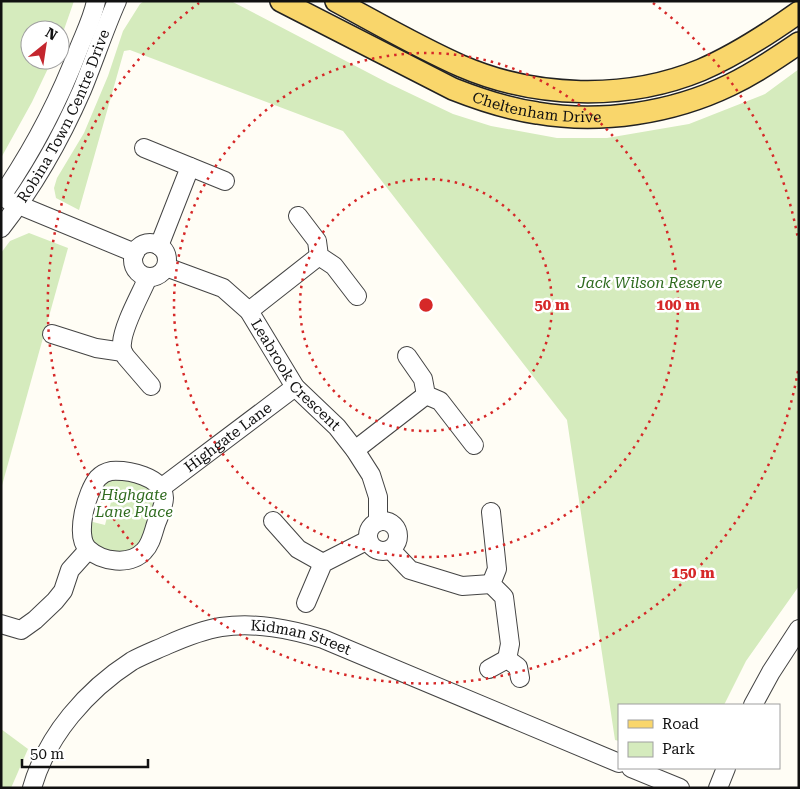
<svg xmlns="http://www.w3.org/2000/svg" width="800" height="789" font-family="'Roboto Serif',serif">
  <rect width="100%" height="100%" fill="#fffdf5"/>
  <g fill="#d5ebbd">
    <path d="M1,1H74L60,41V30H30V60H52L32,102L1,158Z"/>
    <path d="M144,1H231L388,83L453,114L491,126L557,138H607L689,124L765,94L799,69V586L746,661L724,705H619V741L615,740L567,420L343,131L130,50L124,51L79,210L56,198L54,188L57,178L84,133L108,76L123,31L140,4Z"/>
    <path d="M29,233L68,248L1,489V253L10,241Z"/>
    <path d="M113,477L142,483L155,491L157,505L138,547L128,553L100,551L87,534L89,521L105,525L111,502L96,497L100,485Z"/>
    <path d="M1,729L28,749L11,788H1Z"/>
  </g>
  <g fill="none" stroke-linecap="round" stroke-linejoin="round">
    <defs>
      <g id="minor">
        <path d="M144,148L225,181"/>
        <path d="M1,197C33,150 59,101 79,48C85,33 93,17 96,1"/>
        <path d="M9,201L135,253"/>
        <path d="M298,216L317,241L319,256L334,266L357,296"/>
        <path id="s1" d="M1,228C34,186 61,138 82,90C94,61 104,30 117,1"/>
        <circle cx="150" cy="260" r="17"/>
        <path d="M159,246L190,167"/>
        <path id="s2" d="M166,267L223,288L249,311L295,387L337,427L355,450L371,475L378,497V522"/>
        <path d="M148,277C141,294 123,325 122,343C121,348 123,353 126,357L151,386"/>
        <path d="M249,311L319,256"/>
        <path d="M52,334L96,348L123,352"/>
        <path d="M407,356L423,379L426,395L440,401L474,445"/>
        <path d="M355,450L426,395"/>
        <path d="M111,471C128,470 163,476 164,498C164,506 159,516 156,524C153,533 151,544 144,551C130,566 102,562 88,549C74,536 87,491 98,478C102,474 106,472 111,471Z"/>
        <path id="s3" d="M161,488L295,387"/>
        <path d="M491,512L497,569L491,584L504,597L510,644L507,659"/>
        <circle cx="383" cy="536" r="15"/>
        <path d="M273,521L298,549L323,563"/>
        <path d="M391,550L410,570L462,586L491,584"/>
        <path d="M306,603L323,563L368,540"/>
        <path d="M1,624L21,630L35,620L55,601L63,591L70,570L88,550"/>
        <path d="M489,669L507,659L518,667L520,678"/>
        <path d="M753,705L771,672L799,629"/>
        <path d="M631,768L680,788"/>
        <path id="s4" d="M32,788C47,735 87,690 132,661C143,655 156,650 167,645C185,637 202,630 221,627C256,622 290,629 323,639L619,763"/>
        <path d="M718,788L726,768"/>
      </g>
      <g id="major">
        <path id="s5" d="M281,1L453,89C481,100 508,109 537,113C601,124 672,113 730,85C755,73 777,58 799,43"/>
        <path d="M336,1C377,23 418,47 461,66C535,98 626,101 701,70C736,55 768,34 799,12"/>
      </g>
    </defs>
    <use href="#minor" stroke="#444" stroke-width="20"/>
    <use href="#major" stroke="#222" stroke-width="24"/>
    <use href="#minor" stroke="#fff" stroke-width="18"/>
    <use href="#major" stroke="#f9d66b" stroke-width="21"/>
  </g>
  <g fill="none" stroke="#d62828" stroke-width="2.5" stroke-dasharray="2.5 5">
    <circle cx="426" cy="305" r="126"/>
    <circle cx="426" cy="305" r="252"/>
    <path d="M798 371A378 378 0 1 1 199 3M653 3A378 378 0 0 1 798 239"/>
  </g>
  <g text-anchor="middle" stroke-width="5" stroke-linejoin="round" paint-order="stroke">
    <g font-size="15" fill="#111" stroke="#fff">
      <text dy="5" stroke="none"><textPath href="#s5" startOffset="280">Cheltenham Drive</textPath></text>
      <text dy="5" stroke="none"><textPath href="#s1" startOffset="129">Robina Town Centre Drive</textPath></text>
      <text dy="5" stroke="none"><textPath href="#s2" startOffset="175">Leabrook Crescent</textPath></text>
      <text dy="5" stroke="none"><textPath href="#s3" startOffset="84">Highgate Lane</textPath></text>
      <text dy="5" stroke="none"><textPath href="#s4" startOffset="342">Kidman Street</textPath></text>
    </g>
    <g font-size="15" font-style="italic" fill="#2f6b1f" stroke="#fff">
      <text x="650" y="288">Jack Wilson Reserve</text>
      <text x="134" y="500">Highgate<tspan x="134" dy="17">Lane Place</tspan></text>
    </g>
  </g>
  <circle cx="426" cy="305" r="8" fill="#d62828" stroke="#fff" stroke-width="2.5"/>
  <g font-size="15" text-anchor="middle" font-weight="bold" fill="#d62828" stroke="#fff" stroke-width="5" stroke-linejoin="round" paint-order="stroke">
    <text x="552" y="310">50 m</text>
    <text x="678" y="310">100 m</text>
    <text x="693" y="578">150 m</text>
  </g>
  <rect width="800" height="789" fill="none" stroke="#111111" stroke-width="5"/>
  <rect x="618" y="704" width="162" height="65" fill="#ffffff" stroke="#a0a0a0"/>
  <rect x="628" y="720" width="25" height="8" fill="#f9d66b" stroke="#a0a0a0"/>
  <text x="662" y="729" font-size="15" fill="#111111">Road</text>
  <rect x="628" y="742" width="25" height="15" fill="#d5ebbd" stroke="#a0a0a0"/>
  <text x="662" y="754" font-size="15" fill="#111111">Park</text>
  <g transform="translate(45 45) rotate(30)"><circle r="24" fill="#ffffff" stroke="#a0a0a0"/>
  <path d="M0-4L9 19L0 12L-9 19Z" fill="#c4262e"/>
  <text y="-8" font-size="14" font-weight="bold" text-anchor="middle" fill="#111111">N</text>
  </g>
  <path d="M22 759v8h126v-8" fill="none" stroke="#111111" stroke-width="2.5"/>
  <text x="30" y="759" font-size="15" fill="#111111" stroke="#ffffff" stroke-width="4" paint-order="stroke">50 m</text>
</svg>
